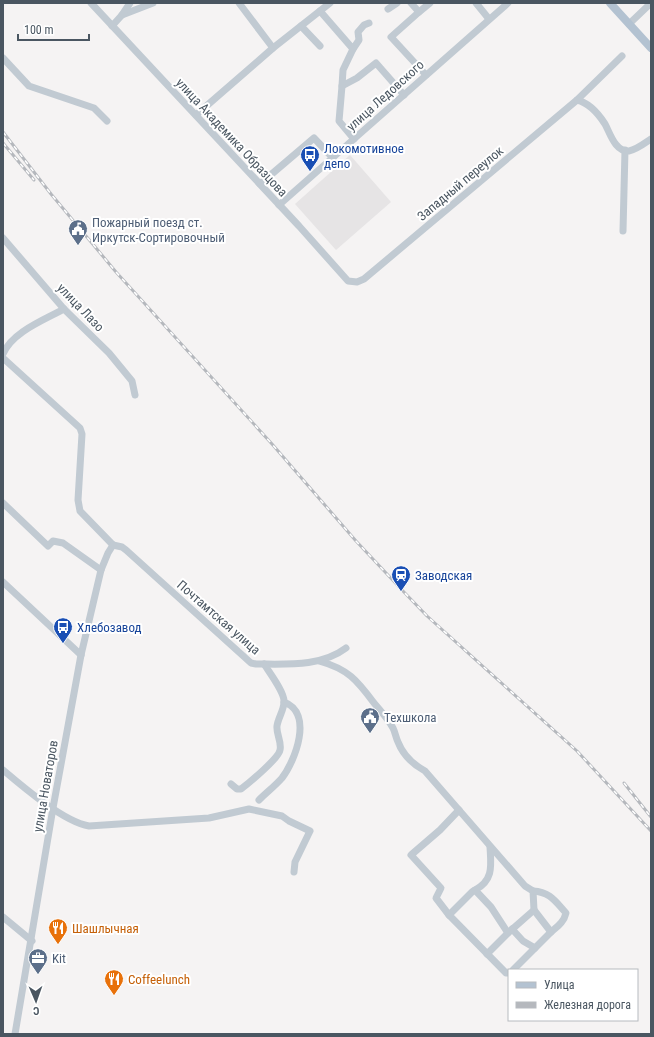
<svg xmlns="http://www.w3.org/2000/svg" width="654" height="1037" font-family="'Roboto Condensed',sans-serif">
  <rect width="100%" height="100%" fill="#f5f3f3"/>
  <path fill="#e6e4e5" d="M350,155L391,202L336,250L295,204Z"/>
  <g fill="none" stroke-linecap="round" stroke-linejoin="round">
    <g stroke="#c1cad2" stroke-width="7">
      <path d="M91,3L299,226L348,281L357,282L364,279L577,100L622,56"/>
      <path d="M239,3L273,48"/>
      <path d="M411,3L419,12L391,37L426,75"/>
      <path d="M476,3L489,19"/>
      <path d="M388,9L397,3"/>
      <path d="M320,11L353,49L359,40L358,32L364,25L369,23"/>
      <path d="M419,12L430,3"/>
      <path d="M122,15L153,3"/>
      <path d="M629,24L651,3"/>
      <path d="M112,26L122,15L130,3"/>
      <path d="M301,26L320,46"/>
      <path d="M353,49L343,70L342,86L357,78L376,63L404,95"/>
      <path d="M3,58L29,86L94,108L107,121"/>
      <path d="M342,86L339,121L354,139"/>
      <path d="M577,100C589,103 598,113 605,124C610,133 615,152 629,151C636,150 645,143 651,139"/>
      <path d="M196,115L273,48L330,3"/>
      <path d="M260,184L314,138L333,158"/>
      <path d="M279,205L508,3"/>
      <path d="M623,231L625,150"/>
      <path d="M3,238L64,309L109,353L132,381L135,395"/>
      <path d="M3,354C12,332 44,320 64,309"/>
      <path d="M3,358L80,428L82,434L78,500L80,511L113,545"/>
      <path d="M3,503L48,546L53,541L63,543L101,570"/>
      <path d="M113,545L122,547L126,550L251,663L256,664C286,664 321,667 346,648"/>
      <path d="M3,582L81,655"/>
      <path d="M319,661C348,669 357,680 374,703C381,711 388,719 393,728C395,732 396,738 398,742C403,755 414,765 425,771L525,886L533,891L534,910L508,933L491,907L475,890L472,892L449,915L506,973H509"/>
      <path d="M3,770C23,787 64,822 89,826L209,818L249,809L282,816L289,821L310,831L295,862L294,872"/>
      <path d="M231,784L237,789H241C249,783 279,758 280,750C282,742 276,734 277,726C278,718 284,710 284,702C285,693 269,672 264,664"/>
      <path d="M259,800C266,793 275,786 282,778C295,761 314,713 284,702"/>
      <path d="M475,890C494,880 491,865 490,847"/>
      <path d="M533,891C550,892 555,901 566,913C564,922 558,926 551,932L534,910"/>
      <path d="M449,915L436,898L441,888L411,855L440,830L459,810"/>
      <path d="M3,917L32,941"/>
      <path d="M512,929L523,941L535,948"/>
      <path d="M487,954L508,933"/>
      <path d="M513,970L551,932"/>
      <path d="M15,1034L53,808L81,655L101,570L108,553L113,545"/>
    </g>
    <path stroke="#b3c2d1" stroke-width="8" d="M610,3L651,48"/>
    <defs>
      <g id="rail">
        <path d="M3,132L51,194L116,272L272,444L356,541L402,590L427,616L577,751L651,831"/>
        <path d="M3,143L34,180"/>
        <path d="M624,783L651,817"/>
      </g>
    </defs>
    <use href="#rail" stroke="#b5b8bd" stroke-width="3"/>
    <use href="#rail" stroke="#fff" stroke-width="1.5" stroke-dasharray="4.5" stroke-linecap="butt"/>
  </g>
  <defs>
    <symbol id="bus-pin" viewBox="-11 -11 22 30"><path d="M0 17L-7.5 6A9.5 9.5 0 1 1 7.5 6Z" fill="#1a4fb4" stroke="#fff"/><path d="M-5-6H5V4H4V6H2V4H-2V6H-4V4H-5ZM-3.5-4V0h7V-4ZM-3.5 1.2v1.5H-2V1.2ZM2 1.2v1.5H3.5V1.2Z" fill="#fff"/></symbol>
    <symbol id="civic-pin" viewBox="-11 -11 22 30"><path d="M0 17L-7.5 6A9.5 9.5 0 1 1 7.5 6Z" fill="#5c6f8a" stroke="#fff"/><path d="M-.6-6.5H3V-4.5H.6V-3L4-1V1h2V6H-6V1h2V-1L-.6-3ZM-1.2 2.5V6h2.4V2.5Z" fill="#fff"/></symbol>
    <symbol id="station-pin" viewBox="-11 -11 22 30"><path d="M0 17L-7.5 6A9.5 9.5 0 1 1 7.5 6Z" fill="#1a4fb4" stroke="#fff"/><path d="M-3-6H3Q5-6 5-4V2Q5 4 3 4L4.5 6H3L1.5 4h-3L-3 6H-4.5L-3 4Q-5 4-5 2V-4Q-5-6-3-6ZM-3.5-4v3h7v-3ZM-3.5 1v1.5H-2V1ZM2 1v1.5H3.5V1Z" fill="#fff"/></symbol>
    <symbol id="restaurant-pin" viewBox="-11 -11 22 30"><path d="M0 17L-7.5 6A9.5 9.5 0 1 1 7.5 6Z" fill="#e8710a" stroke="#fff"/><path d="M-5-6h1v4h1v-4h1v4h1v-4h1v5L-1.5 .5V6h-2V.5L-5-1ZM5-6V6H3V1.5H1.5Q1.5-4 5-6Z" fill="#fff"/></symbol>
    <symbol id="office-pin" viewBox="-11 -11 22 30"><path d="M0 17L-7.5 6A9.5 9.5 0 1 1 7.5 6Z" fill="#5c6f8a" stroke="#fff"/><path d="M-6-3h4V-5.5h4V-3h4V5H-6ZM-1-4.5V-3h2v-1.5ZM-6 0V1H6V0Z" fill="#fff"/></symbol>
  </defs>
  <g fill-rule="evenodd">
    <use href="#bus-pin" x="299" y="144" width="22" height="30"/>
    <use href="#civic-pin" x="67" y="218" width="22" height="30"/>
    <use href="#station-pin" x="390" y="564" width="22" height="30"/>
    <use href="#bus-pin" x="52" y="616" width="22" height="30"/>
    <use href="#civic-pin" x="359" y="706" width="22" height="30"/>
    <use href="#restaurant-pin" x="47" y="917" width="22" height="30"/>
    <use href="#office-pin" x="27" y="947" width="22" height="30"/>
    <use href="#restaurant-pin" x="103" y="968" width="22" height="30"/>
  </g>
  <g text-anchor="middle" stroke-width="4" stroke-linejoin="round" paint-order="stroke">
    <g font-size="13" fill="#4a5661" stroke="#fff">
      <text transform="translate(385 95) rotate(-42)" y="5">улица Ледовского</text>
      <text transform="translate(232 137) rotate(47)" y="5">улица Академика Образцова</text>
      <text transform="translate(460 183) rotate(-40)" y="5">Западный переулок</text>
      <text transform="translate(81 307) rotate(46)" y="5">улица Лазо</text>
      <text transform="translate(219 617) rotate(41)" y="5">Почтамтская улица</text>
      <text transform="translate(45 786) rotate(-80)" y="5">улица Новаторов</text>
    </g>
    <g font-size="13" fill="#164399" stroke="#fff" text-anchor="start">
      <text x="324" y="153">Локомотивное<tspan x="324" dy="15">депо</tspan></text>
      <text x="415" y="580">Заводская</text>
      <text x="77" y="632">Хлебозавод</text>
    </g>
    <g font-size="13" fill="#4e5e75" stroke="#fff" text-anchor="start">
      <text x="92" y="227">Пожарный поезд ст.<tspan x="92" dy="15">Иркутск-Сортировочный</tspan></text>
      <text x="384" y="722">Техшкола</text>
      <text x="52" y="963">Kit</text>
    </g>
    <g font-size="13" fill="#c56008" stroke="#fff" text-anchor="start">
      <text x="72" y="933">Шашлычная</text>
      <text x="128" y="984">Coffeelunch</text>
    </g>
  </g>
  <rect width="654" height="1037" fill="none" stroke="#4a5661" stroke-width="8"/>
  <rect x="508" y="969" width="130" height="52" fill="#ffffff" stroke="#b7bbc0"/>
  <rect x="516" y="982" width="20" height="6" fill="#b3c2d1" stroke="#b7bbc0"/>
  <text x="544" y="989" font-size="12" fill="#4a5661">Улица</text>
  <rect x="516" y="1002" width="20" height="6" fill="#b5b8bd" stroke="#b7bbc0"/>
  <text x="544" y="1009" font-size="12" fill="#4a5661">Железная дорога</text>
  <g transform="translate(36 1001) rotate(178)" stroke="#ffffff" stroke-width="3" paint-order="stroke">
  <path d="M0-3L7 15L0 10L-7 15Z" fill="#4a5661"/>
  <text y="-6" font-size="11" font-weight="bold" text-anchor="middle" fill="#4a5661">С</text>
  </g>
  <path d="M18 34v6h71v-6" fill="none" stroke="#4a5661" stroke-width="2"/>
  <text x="24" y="34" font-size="12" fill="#4a5661" stroke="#ffffff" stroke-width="3" paint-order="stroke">100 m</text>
</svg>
